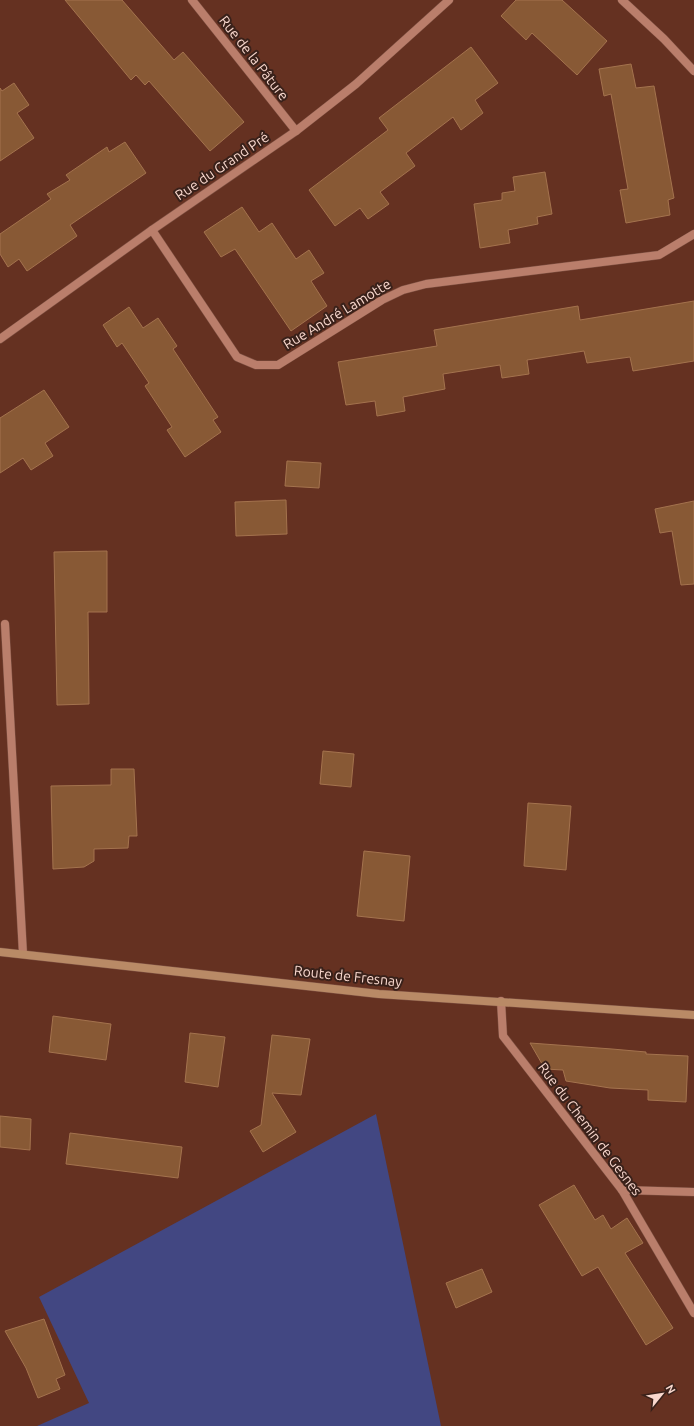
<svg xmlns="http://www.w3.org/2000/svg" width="694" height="1426" font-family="Ubuntu,sans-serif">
  <rect width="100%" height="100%" fill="#653121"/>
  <path fill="#424782" d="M376,1114L441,1426H37L89,1403L39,1297Z"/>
  <g fill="#885935" stroke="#a4734e">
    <path d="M65,0H122L174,60L183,52L244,122L210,151L149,81L145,85L136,75L131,80Z"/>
    <path d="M516,0H562L607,41L577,75L532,33L526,40L501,16Z"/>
    <path d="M471,47L498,83L475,100L483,113L461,130L453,117L406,153L415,166L380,192L389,204L368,219L360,208L335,226L309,190L388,130L379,118Z"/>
    <path d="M631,64L636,88L654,86L674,198L668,200L670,215L626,223L620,190L628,189L611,94L604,96L599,69Z"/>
    <path d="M14,83L29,105L17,113L34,138L0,161V88L2,91Z"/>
    <path d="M125,142L146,173L70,225L77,236L27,271L19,259L8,267L0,254V234L51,199L47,194L70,180L66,175L107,147L109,152Z"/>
    <path d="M545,172L552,214L537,217L538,224L508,230L510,243L480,248L474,204L502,200V193L515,191L513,177Z"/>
    <path d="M242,207L259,232L272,223L296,259L309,250L324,273L311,281L327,306L291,331L235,249L221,257L204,232Z"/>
    <path d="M694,301V361L633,371L630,357L587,363L584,351L527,360L529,374L502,378L500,365L443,374L445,389L403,397L405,411L377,416L375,401L346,405L338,362L437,346L434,330L578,306L580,320Z"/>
    <path d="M129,307L143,328L158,318L177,346L173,349L218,417L213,420L221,432L185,457L167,430L172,427L145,386L149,383L122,343L117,347L103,325Z"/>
    <path d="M44,390L69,427L45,443L53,456L31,470L23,458L0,473V418Z"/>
    <path d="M287,461L321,463L319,488L285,486Z"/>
    <path d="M286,500L287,534L236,536L235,502Z"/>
    <path d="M694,501V584L681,585L672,531L660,533L655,509Z"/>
    <path d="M107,551V612H88L89,704L57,705L54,552Z"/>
    <path d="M323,751L354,754L351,787L320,784Z"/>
    <path d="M111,769H134L137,836H129L128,848L94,849V861L84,867L53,869L51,786L111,785Z"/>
    <path d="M528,803L571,806L566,870L524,866Z"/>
    <path d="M364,851L410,856L404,921L357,916Z"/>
    <path d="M53,1016L111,1024L106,1060L49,1052Z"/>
    <path d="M190,1033L225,1037L218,1087L185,1082Z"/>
    <path d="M272,1035L310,1039L301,1095L272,1093L296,1132L263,1152L250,1131L261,1125Z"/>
    <path d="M530,1043L612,1049L646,1052V1054L688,1056L686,1102L648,1100V1090L610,1088L566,1081L563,1070L545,1069Z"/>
    <path d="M0,1116L31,1119L30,1150L0,1147Z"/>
    <path d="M70,1133L182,1147L178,1178L66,1164Z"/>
    <path d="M574,1185L595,1220L603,1215L611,1229L627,1218L643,1243L625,1253L673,1328L646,1345L598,1267L582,1276L539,1205Z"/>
    <path d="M482,1269L492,1292L456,1308L446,1283Z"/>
    <path d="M44,1319L65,1375L56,1379L60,1389L38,1398L26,1368L5,1331Z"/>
  </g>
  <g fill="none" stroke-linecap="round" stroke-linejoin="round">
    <defs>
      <g id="street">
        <path d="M192,0L296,131"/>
        <path d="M622,0L664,39L694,71"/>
        <path d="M152,230L237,357L256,365H278L382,300L403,290L426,284L659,255L694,234"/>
        <path d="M0,339L152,230L296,131L356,84L449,0"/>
        <path d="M5,624L23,954"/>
        <path d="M501,1001L503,1036L622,1190L694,1313"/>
        <path d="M622,1190L694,1192"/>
      </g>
      <path id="secondary" d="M0,952L379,994L694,1015"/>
    </defs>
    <use href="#street" stroke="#7d5042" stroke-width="9"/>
    <use href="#secondary" stroke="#7d5042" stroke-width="9"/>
    <use href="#street" stroke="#ba7e6b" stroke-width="8"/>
    <use href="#secondary" stroke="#b98a66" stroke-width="8"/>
  </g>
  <g text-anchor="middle" stroke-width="4" stroke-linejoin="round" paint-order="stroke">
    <g font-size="14" fill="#f9d8ce" stroke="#39211a">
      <text transform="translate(254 58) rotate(52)" y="5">Rue de la Pâture</text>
      <text transform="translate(222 166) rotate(-34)" y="5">Rue du Grand Pré</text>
      <text transform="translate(337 314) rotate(-31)" y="5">Rue André Lamotte</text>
      <text transform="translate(348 976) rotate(6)" y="5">Route de Fresnay</text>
      <text transform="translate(590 1129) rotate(53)" y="5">Rue du Chemin de Gesnes</text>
    </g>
  </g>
  <g transform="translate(662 1394) rotate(60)" stroke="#39211a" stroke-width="3" paint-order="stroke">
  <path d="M0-3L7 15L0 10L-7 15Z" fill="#f9d8ce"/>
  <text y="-6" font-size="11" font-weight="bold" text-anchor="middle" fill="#f9d8ce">N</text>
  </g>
</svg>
